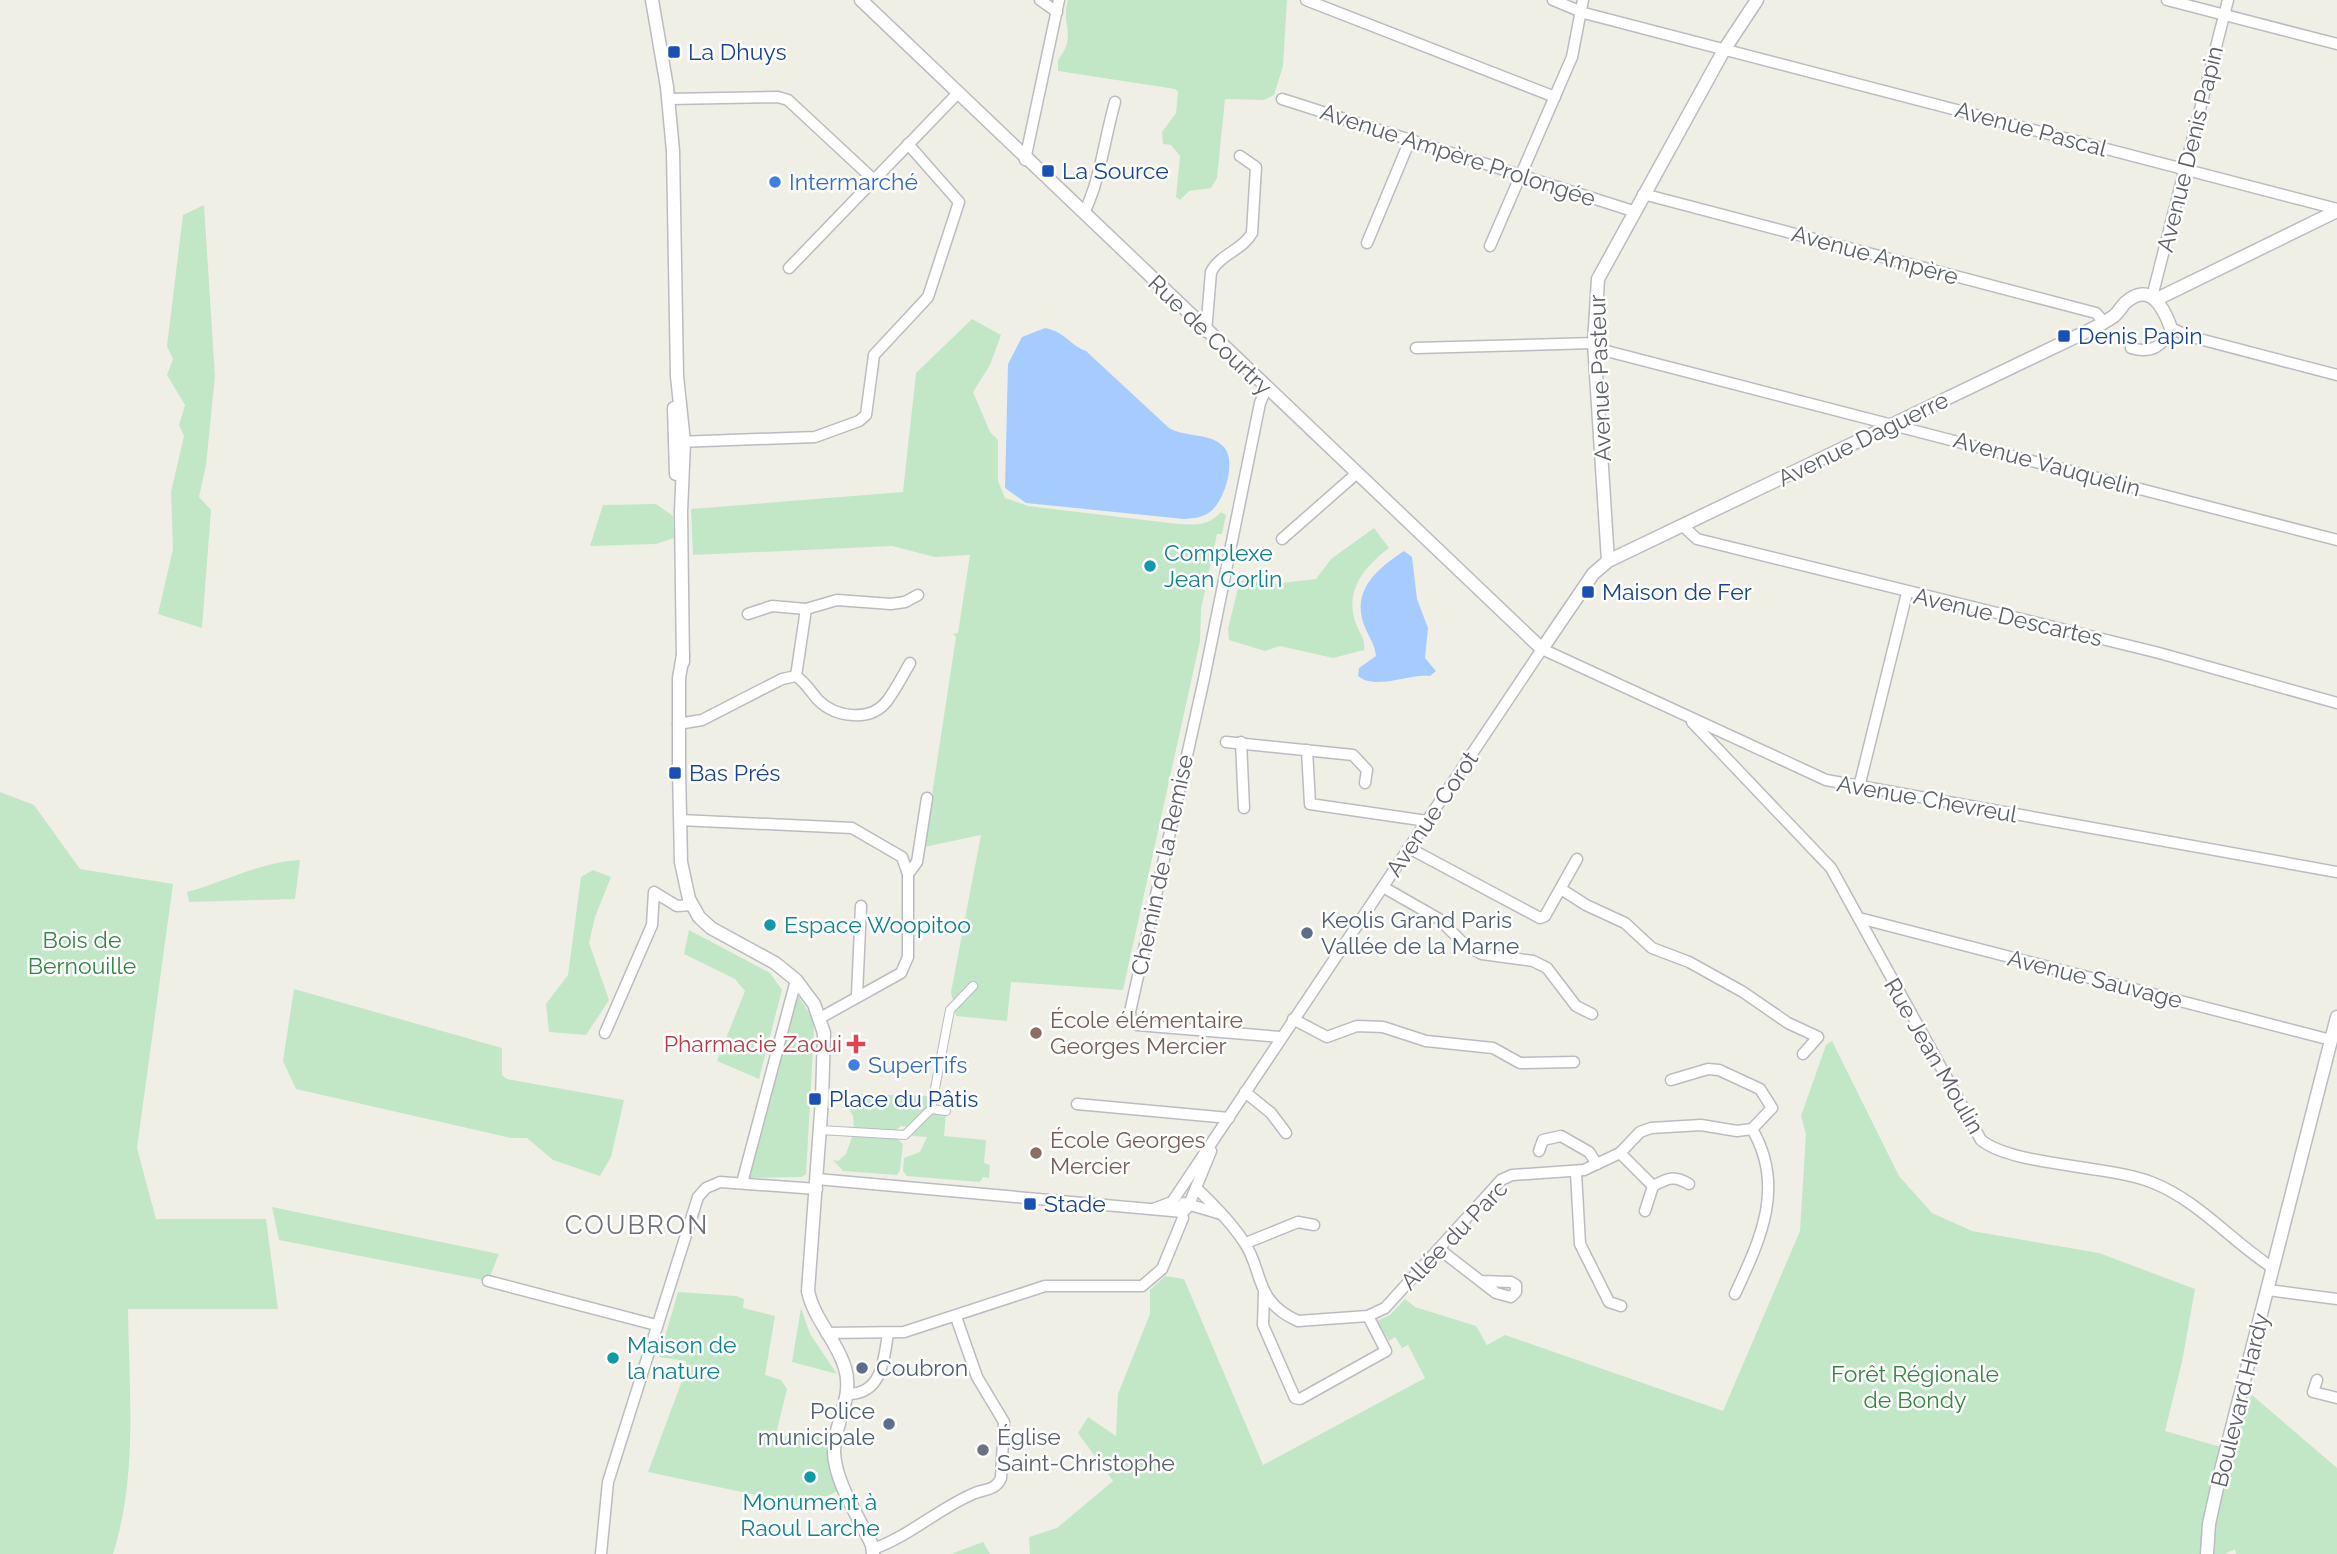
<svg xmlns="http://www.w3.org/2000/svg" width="2337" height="1554" font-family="Raleway,sans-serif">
  <rect width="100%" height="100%" fill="#f0efe6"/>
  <g fill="#c2e7c7">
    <path d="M1068,0H1287L1283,66L1274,95L1264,100L1225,99L1217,178L1211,188L1189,191L1180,200L1176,197L1180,156L1171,145L1163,144L1162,132L1176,113L1178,92L1175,89L1058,71V60C1078,35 1060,25 1068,0Z"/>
    <path d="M204,205L215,376L206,465L199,497L211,510L202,628L158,614L173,549L171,492L184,436L179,425L185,405L167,375L173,359L167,346L183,215Z"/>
    <path d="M972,319L1001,335L990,365L973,392L990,432L998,440V481L1005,498L1028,506L1178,524C1196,525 1208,526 1221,512L1226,515L1222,534H1217L1201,609L1200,641L1123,990L1011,982L1007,1021L956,1016L951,992L981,835L924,847L956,637L953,634L958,633L970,555L935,557L892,546L693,555L691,509L903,492L916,373Z"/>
    <path d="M656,504L673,516L674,538L656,544L590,546L603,505Z"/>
    <path d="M1374,528L1389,548C1364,567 1344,591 1356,624C1360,634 1366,640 1364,650L1333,658L1280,646L1265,651L1229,640L1228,629L1239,584L1244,579L1272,584L1316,579L1331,559Z"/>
    <path d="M0,792L34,805L80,869L173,884L137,1148L156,1219H266L278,1309H128C129,1391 138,1475 113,1554H0Z"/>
    <path d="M300,860L295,899L189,902L187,892C225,882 260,862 300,860Z"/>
    <path d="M593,870L611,877L595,917L589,943L609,1000L586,1035L549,1032L546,1004L568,975L581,877Z"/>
    <path d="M689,930L770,973L782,990L759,1079L717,1061L745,991L735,979L684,954Z"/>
    <path d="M294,989L502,1048V1075L507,1079L624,1100L611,1157L600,1176L553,1160L527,1138H511L296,1089L283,1061Z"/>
    <path d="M797,994L813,1019L814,1032L806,1174L801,1177L748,1178Z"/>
    <path d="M1832,1041L1899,1176L1932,1213L1972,1231L2099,1253L2195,1289L2182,1362L2165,1431L2221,1447L2252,1395L2337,1468V1554H2236L2235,1549L2225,1554H1030L1029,1537L1057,1528L1113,1481L1078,1433L1088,1417L1116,1436L1118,1394L1150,1314V1290L1165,1276L1184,1279L1263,1465L1425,1378L1408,1345L1402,1348L1395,1337L1389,1341L1377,1321L1390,1315L1405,1299L1415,1307L1476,1326L1487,1345L1505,1335L1723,1411L1800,1231L1806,1134L1801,1116L1826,1045Z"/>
    <path d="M848,1094L931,1096L929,1109L908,1127L901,1126L895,1131L854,1129L853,1116L843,1099Z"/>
    <path d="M932,1113H946L944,1136L986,1140L984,1163L990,1165L989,1178L983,1177L980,1182L907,1176L903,1171L904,1158L920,1152L927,1137L912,1136V1131Z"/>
    <path d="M853,1134L895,1137L903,1144L900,1170L897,1175L843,1171L833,1160L838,1161L846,1154Z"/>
    <path d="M272,1207L499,1254L488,1281L279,1240Z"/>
    <path d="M678,1292L736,1296L744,1299L743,1308L775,1316L765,1375L781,1380L787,1389L776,1434L809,1440L819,1433L831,1436L838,1491L827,1496H810L809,1502L798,1504L648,1472L686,1370V1361L659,1357Z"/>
    <path d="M801,1308L810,1334L837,1374L792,1362Z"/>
    <path d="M983,1542L990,1554H951Z"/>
  </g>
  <g fill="#a6ccff">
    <path d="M1045,328C1066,332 1069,345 1086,351L1169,428C1186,438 1210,432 1224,447C1237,462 1224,502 1210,512C1202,518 1194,518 1184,519L1026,503L1005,488L1008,364L1022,337Z"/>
    <path d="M1404,551L1412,557L1417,599L1428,628L1425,658L1436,671L1430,676C1409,673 1376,691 1358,676L1359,668L1376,656C1375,644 1368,636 1364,625C1351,590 1378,568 1404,551Z"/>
  </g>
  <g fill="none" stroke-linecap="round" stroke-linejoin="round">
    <defs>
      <g id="pedestrian">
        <path d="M931,1109L946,1111"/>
        <path d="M820,1130L905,1135L931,1109L950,1010L973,986"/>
      </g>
      <g id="minor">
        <path d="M1040,0L1057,12"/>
        <path d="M1306,0L1555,97"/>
        <path d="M1553,0L1584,13L2337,209"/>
        <path d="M2167,0L2337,44"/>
        <path d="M668,99L778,97L788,100L874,180"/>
        <path d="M1282,99L1633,211"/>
        <path d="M1025,160L1059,0"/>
        <path d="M1643,194L2096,313L2104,322"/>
        <path d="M1084,213C1101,178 1104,140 1115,102"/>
        <path d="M1367,243L1410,140"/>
        <path d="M1490,246L1572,57L1583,0"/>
        <path d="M789,268L957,94"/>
        <path d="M2152,297L2228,0"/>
        <path d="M1206,332L1211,272C1220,254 1243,250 1252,233L1256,167L1240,156"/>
        <path d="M1416,348L1594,343"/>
        <path d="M1595,348L2337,540"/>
        <path d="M2131,348C2151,354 2164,346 2171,328L2188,336L2337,375"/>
        <path d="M1266,389L1260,403L1204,679L1130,1012L1131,1021L1137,1025L1280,1037"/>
        <path d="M677,442L815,437L859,421L866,415L874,355L928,297L959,202L908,144"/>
        <path d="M1683,526L1697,539L2159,653L2337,703"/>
        <path d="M1282,539L1356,474"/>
        <path d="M748,614L772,606L806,609L837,600L891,604L905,602L918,595"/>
        <path d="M796,676C806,683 810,691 818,700C836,718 871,722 887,701C896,689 903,675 910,663"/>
        <path d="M796,676L806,609"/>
        <path d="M1692,722L1831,868L1981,1140C2013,1166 2107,1165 2151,1182C2198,1200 2231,1241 2273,1268"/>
        <path d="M678,724L702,720L782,679L796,676"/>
        <path d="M1226,742L1353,755L1367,770L1365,783"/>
        <path d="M1241,742L1244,808"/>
        <path d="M1307,750L1310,804L1427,821"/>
        <path d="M1859,787L1907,593"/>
        <path d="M680,820L852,828L902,857L908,874V957L901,973L820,1018"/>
        <path d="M1409,848L1540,918L1545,916L1577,859"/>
        <path d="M908,874L917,862L927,798"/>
        <path d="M1383,887L1439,919L1465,945L1482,954L1533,961L1547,968L1576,1006L1592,1014"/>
        <path d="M1561,889L1586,905L1625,923L1652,948L1689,962L1743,992L1788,1023L1818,1037L1803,1054"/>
        <path d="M1859,918L2331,1040"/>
        <path d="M857,995L861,906"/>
        <path d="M1293,1019L1327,1037L1357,1026L1383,1027L1426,1041L1493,1048L1520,1063L1574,1062"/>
        <path d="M605,1033L652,925L654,892L677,906L691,905"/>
        <path d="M1245,1092L1271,1113L1286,1133"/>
        <path d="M1077,1104L1229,1118"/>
        <path d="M1539,1151L1543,1140L1561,1136L1589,1152L1597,1164"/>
        <path d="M1620,1153L1653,1186"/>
        <path d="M1576,1173L1580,1244L1609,1302L1621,1306"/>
        <path d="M817,1179L1183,1212L1188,1207L1211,1151"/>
        <path d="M742,1183L796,980"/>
        <path d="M1196,1188C1213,1204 1231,1222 1244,1242C1264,1271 1253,1301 1298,1321L1368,1316L1385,1308L1501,1180L1512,1175L1584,1170L1620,1153L1640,1132L1651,1128L1701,1125L1737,1131L1752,1129L1772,1108L1760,1089L1719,1070L1708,1069L1671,1080"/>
        <path d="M1184,1203L1221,1214"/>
        <path d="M1153,1209L1172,1202L1542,649L1826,780L2337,872"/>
        <path d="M1645,1211L1653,1186C1668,1178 1674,1175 1689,1184"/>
        <path d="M1246,1243L1298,1222L1314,1225"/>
        <path d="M1439,1249L1496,1293L1511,1297L1516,1292V1285L1511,1282L1481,1281"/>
        <path d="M488,1281L656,1325"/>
        <path d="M2268,1290L2337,1299"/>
        <path d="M1264,1293L1263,1325L1295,1398L1300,1399L1386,1351L1368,1316"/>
        <path d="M1735,1294C1760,1240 1786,1187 1752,1129"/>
        <path d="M826,1333L904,1332L1045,1286H1142L1162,1269L1183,1218L1180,1206"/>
        <path d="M2317,1380L2313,1392L2337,1398"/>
        <path d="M848,1394C882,1394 884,1360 888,1333"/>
        <path d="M873,1549C910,1536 939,1508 975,1493C986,1489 996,1490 1001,1478L1004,1422L977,1377L956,1317"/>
        <path d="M601,1554L608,1482L698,1197L706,1188L720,1182L817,1189"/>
      </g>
      <g id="tertiary">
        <path d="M652,0L667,87L673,151L677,376L684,442L681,512L683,662"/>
        <path d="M861,0L1542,649L1593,574L1608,561L2075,337C2088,331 2102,325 2114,316C2119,312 2121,307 2125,303C2151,280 2164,309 2171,328"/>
        <path d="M2157,299L2337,211"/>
        <path d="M674,408L676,474"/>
        <path d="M1608,561L1594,343L1598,279L1724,50L1757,0"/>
        <path d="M683,655L679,678V769L681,862L689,899L699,917L711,928L775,963L796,980L814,1004L824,1033L822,1099L808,1291C814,1320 837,1340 845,1368C854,1398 834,1422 834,1452C835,1483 859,1517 872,1545L873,1554"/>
        <path d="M2207,1554L2209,1524L2220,1474L2337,1017"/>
      </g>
    </defs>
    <use href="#pedestrian" stroke="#babcc1" stroke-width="10"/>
    <use href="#minor" stroke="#babcc1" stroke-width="13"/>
    <use href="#tertiary" stroke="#babcc1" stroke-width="15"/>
    <use href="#pedestrian" stroke="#fff" stroke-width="8"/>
    <use href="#minor" stroke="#fff" stroke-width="10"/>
    <use href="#tertiary" stroke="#fff" stroke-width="12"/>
  </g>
  <g fill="#1a4fb4" stroke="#fff" stroke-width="2.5">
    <rect x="667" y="45" width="14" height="14" rx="3.5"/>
    <rect x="1041" y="164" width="14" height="14" rx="3.5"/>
    <rect x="2057" y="329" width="14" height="14" rx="3.5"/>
    <rect x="1581" y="585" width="14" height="14" rx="3.5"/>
    <rect x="668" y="766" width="14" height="14" rx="3.5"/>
    <rect x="808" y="1092" width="14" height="14" rx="3.5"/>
    <rect x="1023" y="1197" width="14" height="14" rx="3.5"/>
  </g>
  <g fill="#3f7fe0" stroke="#fff" stroke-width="2.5">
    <circle cx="775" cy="182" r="7"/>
    <circle cx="854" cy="1065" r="7"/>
  </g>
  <g fill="#0f9aa8" stroke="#fff" stroke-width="2.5">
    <circle cx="1150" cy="566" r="7"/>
    <circle cx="770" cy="925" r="7"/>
    <circle cx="613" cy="1358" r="7"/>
    <circle cx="810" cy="1477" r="7"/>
  </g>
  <g fill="#5c6f8a" stroke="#fff" stroke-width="2.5">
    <circle cx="1307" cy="933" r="7"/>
    <circle cx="862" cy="1368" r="7"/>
    <circle cx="889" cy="1424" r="7"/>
  </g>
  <g fill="#8d6e63" stroke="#fff" stroke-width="2.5">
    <circle cx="1036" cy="1033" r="7"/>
    <circle cx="1036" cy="1153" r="7"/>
  </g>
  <path fill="#e0444e" stroke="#fff" stroke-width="2.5" d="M852.5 1033.5h7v7h7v7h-7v7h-7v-7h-7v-7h7z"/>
  <circle fill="#6b7280" stroke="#fff" stroke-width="2.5" cx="983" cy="1450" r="7"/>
  <g text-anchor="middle" stroke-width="5" stroke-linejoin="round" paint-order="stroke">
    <g font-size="23" fill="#164399" stroke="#fff" text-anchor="start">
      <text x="688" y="60">La Dhuys</text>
      <text x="1062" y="179">La Source</text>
      <text x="2078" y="344">Denis Papin</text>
      <text x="1602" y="600">Maison de Fer</text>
      <text x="689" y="781">Bas Prés</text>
      <text x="829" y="1107">Place du Pâtis</text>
      <text x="1044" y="1212">Stade</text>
    </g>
    <g font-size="23" fill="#5d6066" stroke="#fff">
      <text transform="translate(2031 129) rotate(15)" y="8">Avenue Pascal</text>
      <text transform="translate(2190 149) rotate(-76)" y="8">Avenue Denis Papin</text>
      <text transform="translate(1458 155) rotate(18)" y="8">Avenue Ampère Prolongée</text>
      <text transform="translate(1875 255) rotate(15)" y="8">Avenue Ampère</text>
      <text transform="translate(1210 335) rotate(44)" y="8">Rue de Courtry</text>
      <text transform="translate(1600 378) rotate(-92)" y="8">Avenue Pasteur</text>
      <text transform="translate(1863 439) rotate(-26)" y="8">Avenue Daguerre</text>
      <text transform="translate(2047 464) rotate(15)" y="8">Avenue Vauquelin</text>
      <text transform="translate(2008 617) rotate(13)" y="8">Avenue Descartes</text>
      <text transform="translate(1927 799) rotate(10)" y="8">Avenue Chevreul</text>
      <text transform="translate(1432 814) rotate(-56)" y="8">Avenue Corot</text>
      <text transform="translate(1162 865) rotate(-78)" y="8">Chemin de la Remise</text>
      <text transform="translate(2095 979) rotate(14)" y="8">Avenue Sauvage</text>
      <text transform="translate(1934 1056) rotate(60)" y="8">Rue Jean Moulin</text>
      <text transform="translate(1454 1235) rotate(-46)" y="8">Allée du Parc</text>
      <text transform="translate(2240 1400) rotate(-76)" y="8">Boulevard Hardy</text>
    </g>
    <g font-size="23" fill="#366cbe" stroke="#fff" text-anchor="start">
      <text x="789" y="190">Intermarché</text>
      <text x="868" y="1073">SuperTifs</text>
    </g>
    <g font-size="23" fill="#0d838f" stroke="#fff" text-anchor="start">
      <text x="1164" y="561">Complexe<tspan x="1164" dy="26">Jean Corlin</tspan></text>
      <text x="784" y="933">Espace Woopitoo</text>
      <text x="627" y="1353">Maison de<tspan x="627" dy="26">la nature</tspan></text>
      <text x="810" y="1510" text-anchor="middle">Monument à<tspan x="810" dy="26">Raoul Larche</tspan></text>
    </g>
    <g font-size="23" fill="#4e5e75" stroke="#fff" text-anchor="start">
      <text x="1321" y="928">Keolis Grand Paris<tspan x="1321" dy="26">Vallée de la Marne</tspan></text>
      <text x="876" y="1376">Coubron</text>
      <text x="875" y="1419" text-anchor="end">Police<tspan x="875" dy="26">municipale</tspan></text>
    </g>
    <g font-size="23" fill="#348643" stroke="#fff">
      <text x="82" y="948">Bois de<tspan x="82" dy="26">Bernouille</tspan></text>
      <text x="1915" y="1382">Forêt Régionale<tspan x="1915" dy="26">de Bondy</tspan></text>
    </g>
    <g font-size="23" fill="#785e54" stroke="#fff" text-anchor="start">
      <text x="1050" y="1028">École élémentaire<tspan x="1050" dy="26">Georges Mercier</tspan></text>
      <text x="1050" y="1148">École Georges<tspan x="1050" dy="26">Mercier</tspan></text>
    </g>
    <g font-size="23" fill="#be3a42" stroke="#fff" text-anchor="end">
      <text x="842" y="1052">Pharmacie Zaoui</text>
    </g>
    <g font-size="23" fill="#5b616d" stroke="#fff" text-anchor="start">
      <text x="997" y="1445">Église<tspan x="997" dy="26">Saint-Christophe</tspan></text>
    </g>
    <g font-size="26" letter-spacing="2" fill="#6e7278" stroke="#fff">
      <text x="637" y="1234">COUBRON</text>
    </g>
  </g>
</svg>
